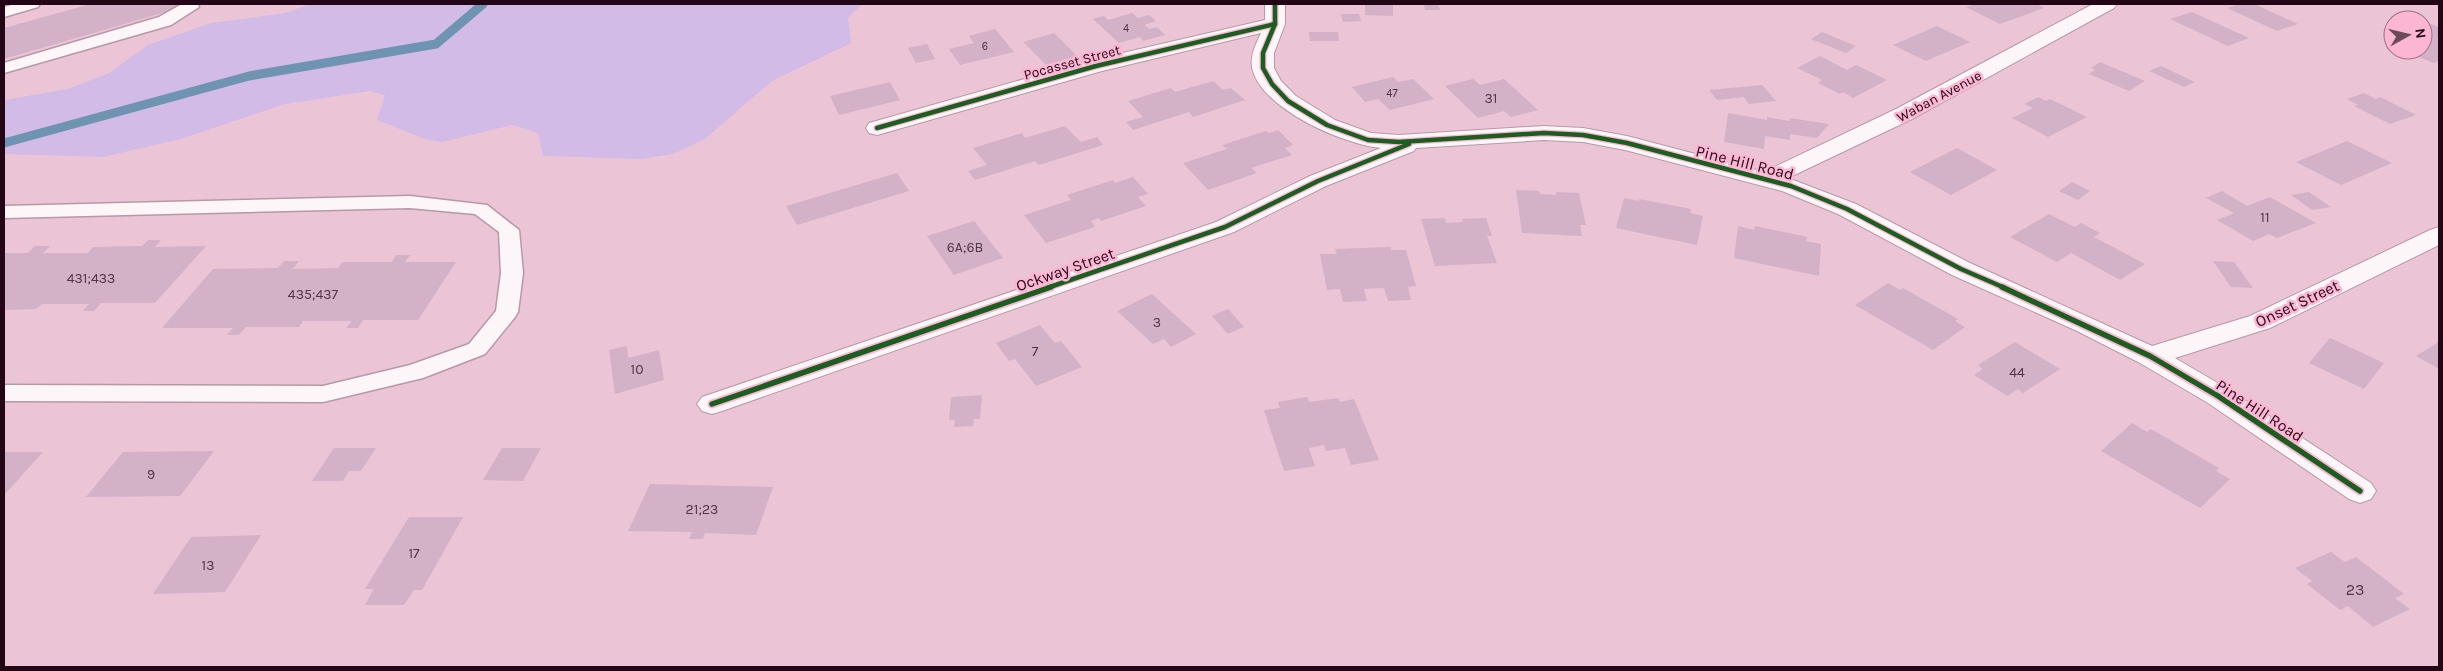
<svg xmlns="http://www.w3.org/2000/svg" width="2443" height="671" font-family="Karla,sans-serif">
  <rect width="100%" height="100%" fill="#ebc5d5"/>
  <path fill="#d2bbe6" d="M311,4H862L848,18L851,43L772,81L705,139L673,154L641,159L543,156L538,133L512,125L442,142L425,139L377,120L385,95L370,91L285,104L181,139L103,157L4,154V100L68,89L109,73L148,45L211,23L285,13Z"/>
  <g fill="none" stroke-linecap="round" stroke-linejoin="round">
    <path stroke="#6e94b1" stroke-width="9" d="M4,143L249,76L436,44L483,4"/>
  </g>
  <g fill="#d3b1c7">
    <path d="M91,4H179L169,11L4,59V28Z"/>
    <path d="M1365,4H1393V16L1365,15Z"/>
    <path d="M1424,4H1438L1440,10H1425Z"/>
    <path d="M1976,4H2036L2044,8L2000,24L1966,7Z"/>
    <path d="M2240,4H2254L2298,24L2277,31L2227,8Z"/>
    <path d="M2192,12L2249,38L2228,46L2170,19Z"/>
    <path d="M1132,13L1138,18L1149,15L1156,21L1144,25L1150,29L1157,27L1165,35L1143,41L1140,37L1119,43L1093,19L1104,16L1108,20Z"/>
    <path d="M1341,14H1359L1361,21L1343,22Z"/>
    <path d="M2423,21L2439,27V61L2433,63L2403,50H2423Z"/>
    <path d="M1937,26L1970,42L1926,61L1893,45Z"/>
    <path d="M995,29L1014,52L960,65L949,49L974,43L969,36Z"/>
    <path d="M1309,32H1338L1339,41H1310Z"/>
    <path d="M1822,32L1856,46L1846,53L1811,39Z"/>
    <path d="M1054,33L1077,56L1046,65L1023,42Z"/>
    <path d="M927,44L935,59L916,63L908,48Z"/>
    <path d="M1820,56L1847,70L1856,65L1887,80L1853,98L1843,92L1840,94L1818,83L1822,80L1797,68Z"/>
    <path d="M2100,62L2145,81L2129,91L2089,74L2095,70L2091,68Z"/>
    <path d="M2161,66L2195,82L2184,87L2149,71Z"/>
    <path d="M1393,77L1398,82L1413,79L1434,99L1390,110L1378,99L1365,102L1352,87Z"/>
    <path d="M1473,79L1480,85L1504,79L1538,110L1511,117L1504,111L1478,118L1445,86Z"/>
    <path d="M1213,81L1223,90L1231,88L1245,100L1193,117L1189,112L1133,130L1126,122L1143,117L1128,101L1171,88L1175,92Z"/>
    <path d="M890,82L900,100L839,115L830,96Z"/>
    <path d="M1762,85L1776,101L1749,104L1744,97L1717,100L1709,90Z"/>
    <path d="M2364,93L2376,99L2380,97L2416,115L2390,124L2354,106L2358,105L2347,99Z"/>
    <path d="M2038,97L2046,101L2050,99L2087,117L2048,137L2012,118L2033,108L2024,104Z"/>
    <path d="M1728,113L1767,120V117L1789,121L1790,118L1829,124L1817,138L1790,134V140L1765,136L1764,149L1724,142Z"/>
    <path d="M1065,126L1081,142L1097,137L1103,145L1039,165L1035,161L975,180L968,171L987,165L973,148L1022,133L1025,138Z"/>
    <path d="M1278,130L1293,145L1285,148L1292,155L1251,168L1257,173L1208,190L1183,163L1227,149L1222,145L1266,131L1269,133Z"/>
    <path d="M2347,141L2392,163L2341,185L2296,162Z"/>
    <path d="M1957,148L1997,170L1951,195L1910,172Z"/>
    <path d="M897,173L909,191L797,225L786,206Z"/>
    <path d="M1133,177L1148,194L1138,197L1146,206L1101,221L1099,218L1091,221L1095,227L1046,243L1024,215L1071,200L1067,195L1113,180L1115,183Z"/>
    <path d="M2072,182L2090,191L2078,200L2059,191Z"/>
    <path d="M1516,190L1539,191L1540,194L1556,195V192L1579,193L1586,225H1580L1582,236L1522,233Z"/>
    <path d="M2222,191L2247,206L2270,197L2316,223L2277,238L2269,234L2253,241L2217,220L2234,213L2206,198Z"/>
    <path d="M2309,192L2331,207L2312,210L2291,195Z"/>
    <path d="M1624,198L1639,201V199L1691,209L1690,213L1703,216L1697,245L1616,228Z"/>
    <path d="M2049,214L2075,227L2081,223L2100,233L2094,237L2145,264L2120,280L2071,253L2057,262L2010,237Z"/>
    <path d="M1445,218L1446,223L1463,222L1462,219L1486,218L1492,236H1487L1497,263L1435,266L1421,219Z"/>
    <path d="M974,221L1003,258L954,275L927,236Z"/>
    <path d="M1738,226L1754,230L1755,226L1807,237L1806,241L1821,244L1819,276L1734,258Z"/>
    <path d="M148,240H161L155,247L206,246L155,303H101L94,311H83L89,304H42L36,309L4,310V253H28L35,246H50L43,253H88L93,247L142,246Z"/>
    <path d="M1391,247V250H1406L1416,286L1408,287L1411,300L1388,301L1384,288L1364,289L1367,301L1343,302L1340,289L1327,290L1320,254H1337L1335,249Z"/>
    <path d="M396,255H410L405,262H456L418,320H363L358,328H346L352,321H303L299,327H246L239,335H227L233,328H162L213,269L278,268L284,261H299L293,269L338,268L343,262H392Z"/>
    <path d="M2213,261L2234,262L2253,288L2231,287Z"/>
    <path d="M1888,283L1900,290L1903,288L1958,319L1955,321L1965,327L1933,350L1855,305Z"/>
    <path d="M1152,294L1196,334L1171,347L1164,339L1153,344L1117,311Z"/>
    <path d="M1228,309L1244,327L1228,334L1212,316Z"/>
    <path d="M1040,325L1055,343L1061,341L1082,367L1036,386L1015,359L1009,361L996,343Z"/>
    <path d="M2330,338L2384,363L2364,389L2309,363Z"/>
    <path d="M2015,342L2060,369L2023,393L2018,389L2007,396L1974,375L1983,369L1978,365Z"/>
    <path d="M2439,342V369L2416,356Z"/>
    <path d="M627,346L628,358L659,350L664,380L615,394L609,350Z"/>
    <path d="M982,395L980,419H974L973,426L954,427L955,420H949L951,397Z"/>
    <path d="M1307,397L1309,402L1338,398L1340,402L1354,399L1379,460L1351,465L1345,448L1326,451L1324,445L1309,448L1315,466L1284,471L1264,410L1280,408L1278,402Z"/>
    <path d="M2132,423L2147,432L2151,429L2219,468L2216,471L2230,479L2200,508L2101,451Z"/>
    <path d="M334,448H376L361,471H349L343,481H312Z"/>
    <path d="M502,448H541L523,481L483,480Z"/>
    <path d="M214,451L180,496L86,497L123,452Z"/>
    <path d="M4,452H43L6,493H4Z"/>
    <path d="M650,484L773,487L756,535L705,533L703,539H689L692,532L628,531Z"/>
    <path d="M409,517H463L422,590H414L404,605H365L374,589H365Z"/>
    <path d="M261,535L225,592L153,594L191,537Z"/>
    <path d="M2331,552L2345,562L2356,557L2404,594L2395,598L2410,609L2373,627L2348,606L2340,610L2307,584L2312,581L2295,568Z"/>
  </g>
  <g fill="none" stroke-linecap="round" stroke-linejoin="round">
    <defs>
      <g id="lane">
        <path d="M15,4H40L38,7L4,17V7Z"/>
        <path d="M182,4H198L199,7L171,25L4,73V63L159,17Z"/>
        <path d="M410,196L487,205L519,230L523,273L518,312L515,317L485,354L423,378L323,402L4,401V385L323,386L410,365L469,344L496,311L501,273L499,232L475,214L410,208L4,218V206Z"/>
      </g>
      <path id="street" d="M1265,4H1285V24L1274,53V68L1281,81L1296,96L1335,120L1371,133L1399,135L1544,126L1583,128L1627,136L1764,172L1896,109L2093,4H2117L2114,8L1912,119L1788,178L1856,204L1970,263L2152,346L2250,316L2430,230L2439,227V245L2270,328L2175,358L2228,389L2371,483L2376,491L2371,499L2360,503L2349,499L2208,403L2140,363L2077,331L1952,275L1838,214L1782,191L1625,150L1583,142L1544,140L1416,148L1414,151L1326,186L1234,232L722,411L712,414L702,411L697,404L702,397L1216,222L1310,176L1381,148C1344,145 1259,108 1252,67C1250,55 1256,44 1261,33L1102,71L877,135L869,133L866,128L869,123L1088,61L1265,20Z"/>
    </defs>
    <use href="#lane" stroke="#b898a6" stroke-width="3"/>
    <use href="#street" stroke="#b898a6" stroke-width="2"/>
    <use href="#lane" fill="#fcf6f9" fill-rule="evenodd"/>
    <use href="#street" fill="#fcf6f9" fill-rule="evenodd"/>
    <defs>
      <g id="cycleway-far1">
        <path d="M1275,4V24L1263,53V68L1272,84L1288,101L1327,125L1368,140L1399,142L1544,133L1583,135L1627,143L1791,186L1847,209L1961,269L2005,288"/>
        <path d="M877,128L1096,66L1275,24"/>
        <path d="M1047,288L1225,227L1318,181L1409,144"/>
      </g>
      <g id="cycleway">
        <path d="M2002,287L2150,356L2218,396L2360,491"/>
        <path d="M712,404L1051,287"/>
      </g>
    </defs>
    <use href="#cycleway-far1" stroke="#fab6d3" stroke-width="7"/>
    <use href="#cycleway" stroke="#fab6d3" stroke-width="9"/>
    <use href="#cycleway-far1" stroke="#1b5e20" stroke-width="4.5"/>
    <use href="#cycleway" stroke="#1b5e20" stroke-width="5.5"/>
  </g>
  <g text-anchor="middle" stroke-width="5" stroke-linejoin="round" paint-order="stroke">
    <g font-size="11" fill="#523344">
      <text x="1126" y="32">4</text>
      <text x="985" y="50">6</text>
      <text x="1392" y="97">47</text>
    </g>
    <g font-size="14" fill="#240716" stroke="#fab6d3">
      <text transform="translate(1072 62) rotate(-15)" y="5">Pocasset Street</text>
      <text transform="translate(1939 96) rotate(-28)" y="5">Waban Avenue</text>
    </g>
    <g font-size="14" fill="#523344">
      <text x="1491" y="103">31</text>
      <text x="2265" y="222">11</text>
      <text x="965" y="252">6A;6B</text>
      <text x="91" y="283">431;433</text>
      <text x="313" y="299">435;437</text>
      <text x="1157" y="327">3</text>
      <text x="1035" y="356">7</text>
      <text x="637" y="374">10</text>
      <text x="2017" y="377">44</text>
      <text x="151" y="479">9</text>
      <text x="702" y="514">21;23</text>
      <text x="414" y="558">17</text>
      <text x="208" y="570">13</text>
    </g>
    <g font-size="16" fill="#240716" stroke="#fab6d3">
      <text transform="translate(1745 162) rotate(14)" y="6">Pine Hill Road</text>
      <text transform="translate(1065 269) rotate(-19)" y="6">Ockway Street</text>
      <text transform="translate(2297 303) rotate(-25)" y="6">Onset Street</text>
      <text transform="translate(2260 410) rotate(33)" y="6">Pine Hill Road</text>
    </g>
    <g font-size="16" fill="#523344">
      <text x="2355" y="595">23</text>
    </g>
  </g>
  <rect width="2443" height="671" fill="none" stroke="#240716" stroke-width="10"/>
  <g transform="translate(2408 35) rotate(82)"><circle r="24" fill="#fab6d3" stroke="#a47087"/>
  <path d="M0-4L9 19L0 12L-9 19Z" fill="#6a4a59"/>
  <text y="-8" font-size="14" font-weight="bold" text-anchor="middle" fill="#240716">N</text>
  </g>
</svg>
